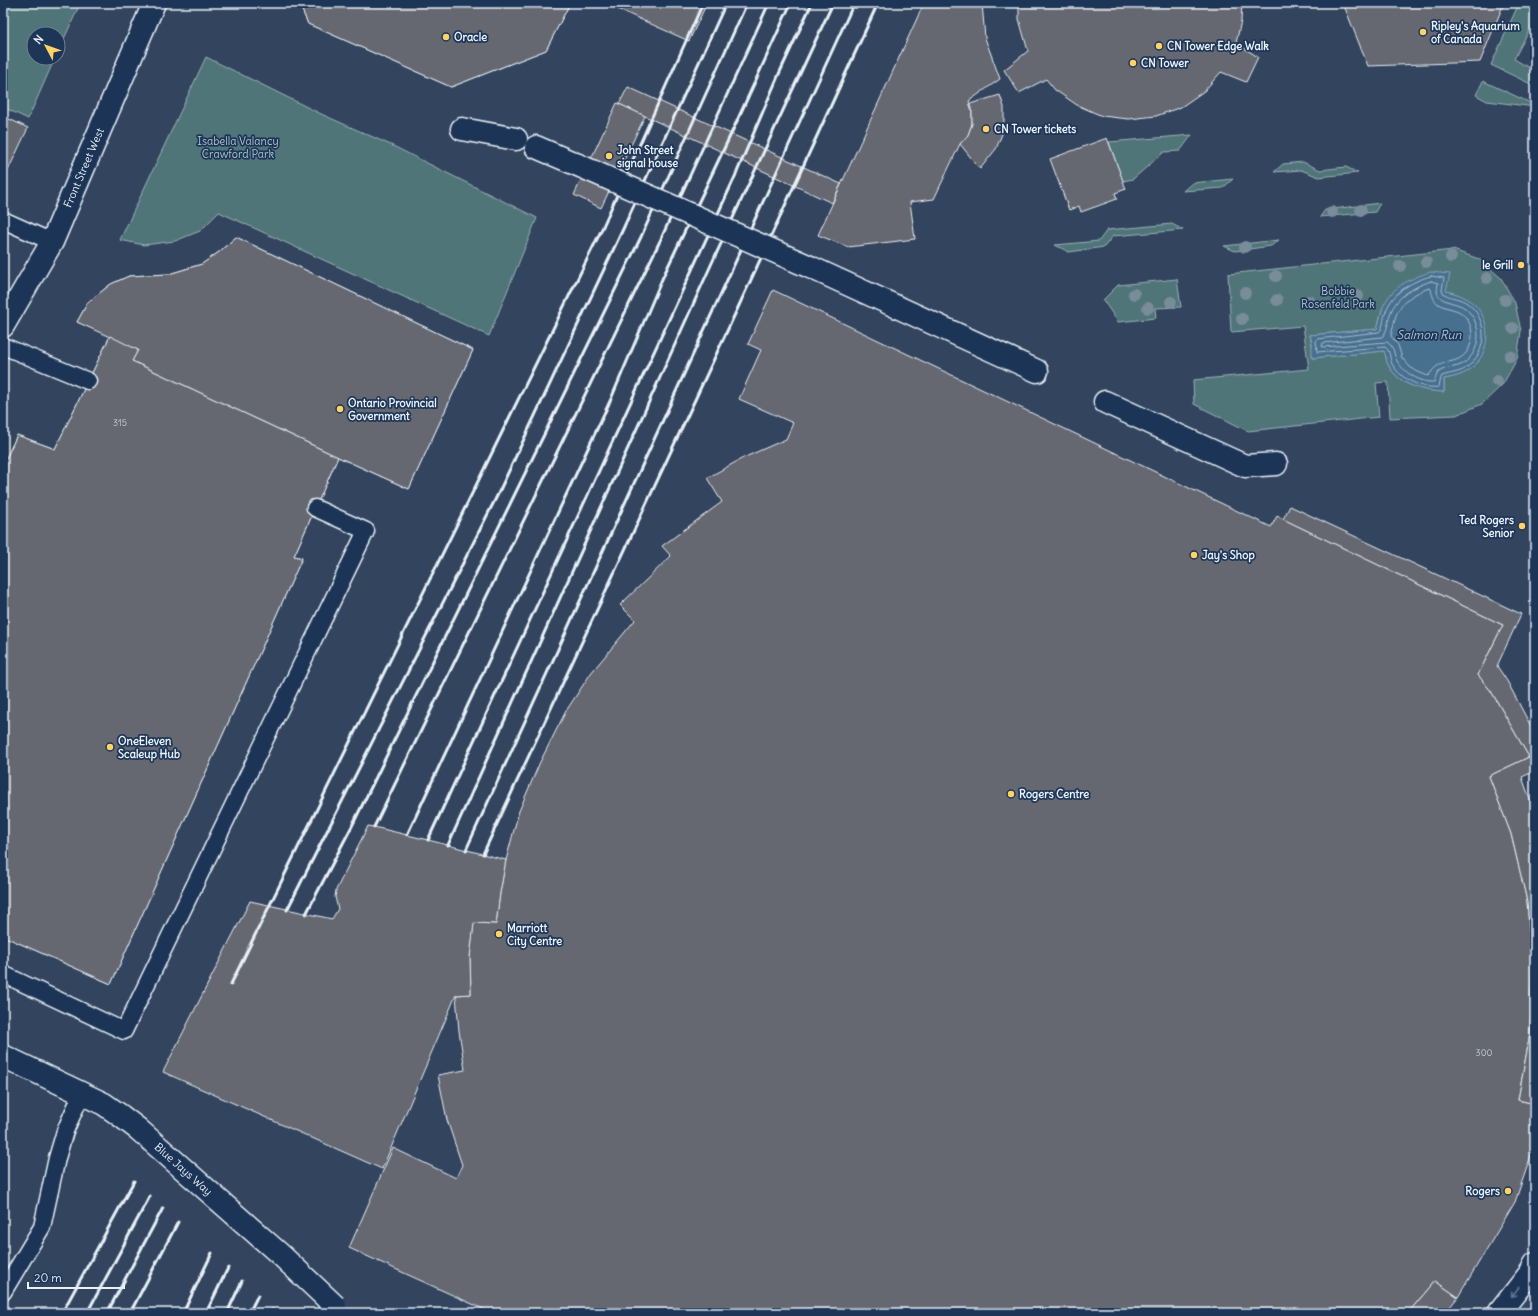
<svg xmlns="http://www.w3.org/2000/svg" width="1538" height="1316" font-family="Delius,sans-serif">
  <rect width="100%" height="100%" fill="#33445e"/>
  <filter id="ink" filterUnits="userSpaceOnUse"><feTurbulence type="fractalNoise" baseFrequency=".025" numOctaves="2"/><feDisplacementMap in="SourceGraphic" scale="8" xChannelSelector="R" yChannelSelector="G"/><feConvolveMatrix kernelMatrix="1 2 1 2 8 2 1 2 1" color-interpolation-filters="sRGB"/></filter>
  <g filter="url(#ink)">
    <g fill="#4f7578" stroke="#9cb3b8" fill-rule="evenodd">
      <path d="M3,3L80,4L58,52V34H34V58H55L28,119L3,107Z"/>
      <path d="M1519,3H1535V19L1514,59L1535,71V86L1491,65Z"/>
      <path d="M206,57L319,113L393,146L537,218L489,336L219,212L200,231L175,241L144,245L120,240Z"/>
      <path d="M1483,81L1535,105V107L1487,101L1476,95Z"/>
      <path d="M1192,135L1180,151L1164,152L1133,179L1123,181L1109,142Z"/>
      <path d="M1303,162L1320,170L1346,167L1358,173L1319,177L1301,170L1274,172L1283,164Z"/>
      <path d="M1233,179L1223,188L1183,191L1192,183Z"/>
      <path d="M1380,203L1375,212L1320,217L1325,210Z"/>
      <path d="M1172,224L1183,230L1113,236L1104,247L1069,252L1055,245L1099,241L1107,230Z"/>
      <path d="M1279,240L1271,246L1235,251L1224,246Z"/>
      <path d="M1453,250L1479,259L1501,278L1515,303L1521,331L1517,359L1503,384L1482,404L1456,415L1390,418L1388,382L1376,383L1379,417L1248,431L1194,404L1193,380L1309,369L1303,326L1231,332L1228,274ZM1446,291C1461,295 1468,299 1479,310V361C1467,373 1461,376 1444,379V392C1423,391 1400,386 1389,366C1386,362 1386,355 1384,351L1312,358L1313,350L1310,335L1377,329L1382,309Z"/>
      <path d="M1177,279L1181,307L1155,308L1156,318L1118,322L1103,300L1118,285Z"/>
    </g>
    <path fill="#476f8f" stroke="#87a3b9" d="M1430,272L1450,274L1446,291C1454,293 1462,295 1469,300C1494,317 1492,355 1468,371C1460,376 1453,377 1444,379V392C1424,391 1400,386 1389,366C1386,362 1386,355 1384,351L1312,358V343L1310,335L1377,329C1379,323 1380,317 1382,310C1389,288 1409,279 1430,272Z"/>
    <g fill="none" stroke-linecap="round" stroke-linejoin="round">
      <g stroke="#a8bdce" stroke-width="1">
        <path d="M1431,276L1444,278L1442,290L1444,294C1451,298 1460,298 1467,303C1489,318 1488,353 1466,368C1459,373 1451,373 1442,376L1441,378L1439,387C1422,389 1401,380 1392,364C1389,358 1391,351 1385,347L1317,352L1316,341L1317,339L1379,332C1384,327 1383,318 1386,311C1393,292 1412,281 1431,276Z"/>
        <path d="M1431,281L1438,283C1438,286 1437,289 1437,292C1439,303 1458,302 1465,308C1483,323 1482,351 1463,364C1456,368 1446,367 1440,371C1436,374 1436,378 1434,382C1421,383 1404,373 1397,361C1393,354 1395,347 1387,342L1322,347L1323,343L1382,337C1388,331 1388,322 1390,314C1397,295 1414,287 1431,281Z"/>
        <path d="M1429,288L1431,289C1432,294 1433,299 1437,303C1443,308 1453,308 1460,312C1473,321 1476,340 1466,353C1457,363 1450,360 1439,365C1434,367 1432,372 1428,376L1418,372L1410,367L1402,358L1398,345L1391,336C1393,329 1394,322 1396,315C1402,300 1415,293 1429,288Z"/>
      </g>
    </g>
    <g fill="#65686f" stroke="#e8f1f8">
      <path d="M306,3H570L546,50L451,87L308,24L302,10Z"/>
      <path d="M306,3H570L546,50L451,87L308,24L302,10Z"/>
      <path d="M604,3H707L689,41Z"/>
      <path d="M924,3H982L985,38L1000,79L969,101L972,112V124L968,135L960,144L934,199L910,202L915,239L848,247L818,235Z"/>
      <path d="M1019,3H1242L1241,21L1236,43L1258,57L1246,82L1221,72L1204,91L1181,107L1156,116L1129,119L1102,116L1077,105L1055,90L1046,79L1019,93L1004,70L1028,51L1019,19Z"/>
      <path d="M1343,3H1504L1480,62L1368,66Z"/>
      <path d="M628,87L841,184L832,203L619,104Z"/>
      <path d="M1000,95L1004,107V120L1002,134L996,149L980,169L960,144L968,135L972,124V112L970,104Z"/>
      <path d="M617,103L645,116L601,208L574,195Z"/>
      <path d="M3,116L28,128L3,181Z"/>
      <path d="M1107,138L1126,189L1115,193L1117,199L1081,212L1079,206L1069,210L1050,159Z"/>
      <path d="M236,237L473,350L409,489L338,457L294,556L302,558L111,984L3,936V465L17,435L55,449L110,336L77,322L88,302L111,284L129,276L169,274L202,264L219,252Z"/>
      <path d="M236,237L473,350L409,489L338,457L132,361L138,350L77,322L88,302L111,284L129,276L169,274L202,264L219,252Z"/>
      <path d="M773,290L1271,527L1277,516L1503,625L1478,675L1491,691L1529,757L1489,776L1511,834L1527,901L1532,966L1530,1034L1518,1100L1535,1104V1144L1515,1202L1458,1297L1435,1281L1408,1313H492L349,1248L393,1148L456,1178L462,1165L447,1120L438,1075L465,1070L459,1031L456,995L471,994L470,957L474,923L496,924L500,893L506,860L519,811L540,762L566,711L591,673L635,620L620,605L671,556L662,546L722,502L707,478L743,458L786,439L793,423L739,399L761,350L748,344Z"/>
      <path d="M110,336L138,350L132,361L338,457L294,556L302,558L111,984L3,936V465L17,435L55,449Z"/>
      <path d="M1290,506L1521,614L1497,666L1507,681L1535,734V771L1522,777L1535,814V1104L1518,1100L1530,1034L1532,966L1527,901L1511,834L1489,776L1529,757L1491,691L1478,675L1503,625L1283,519Z"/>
      <path d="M368,826L374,827L428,840L506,860L500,893L496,924L474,923L470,957L471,994L456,995L382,1169L163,1072L250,901L332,919L338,909L335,897L336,890Z"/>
      <path d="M1435,1281L1458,1297L1445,1313H1408Z"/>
    </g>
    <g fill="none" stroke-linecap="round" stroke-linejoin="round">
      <defs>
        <g id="lane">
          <path d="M3,220L52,242"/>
          <path d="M3,346L88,381"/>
          <path d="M3,974L124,1031L366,531L315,508"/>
          <path d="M3,1292L42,1227L57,1158L65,1131L82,1093"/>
        </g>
        <g id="street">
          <path d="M462,129L516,139"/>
          <path d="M536,147L578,165"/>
          <path d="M810,267L1037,371"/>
          <path d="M1105,402L1245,466L1276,464"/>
        </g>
        <g id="secondary">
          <path d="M3,1056L104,1104L121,1116"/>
          <path d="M1499,1313L1531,1272L1535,1264"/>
        </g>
        <g id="primary">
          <path id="s1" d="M3,326L52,242L154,3"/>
        </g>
      </defs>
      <use href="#lane" stroke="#e8f1f8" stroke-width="19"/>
      <use href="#street" stroke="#e8f1f8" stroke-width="25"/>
      <use href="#secondary" stroke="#e8f1f8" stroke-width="25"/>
      <use href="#primary" stroke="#e8f1f8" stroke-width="25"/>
      <use href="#lane" stroke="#1d3557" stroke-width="16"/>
      <use href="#street" stroke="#1d3557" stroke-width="22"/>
      <use href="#secondary" stroke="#1d3557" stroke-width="22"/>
      <use href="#primary" stroke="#1d3557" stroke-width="22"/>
      <g stroke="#e8f1f8" stroke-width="3">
        <path d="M374,827L659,243L769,3"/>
        <path d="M407,835L611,399L662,279L731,134L791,3"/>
        <path d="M428,840L734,179L779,74L812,3"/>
        <path d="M448,845L711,265L833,3"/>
        <path d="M466,850L854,3"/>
        <path d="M483,854L749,284L878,3"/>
        <path d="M287,910L498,494L623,229L726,3"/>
        <path d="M306,914L352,826L641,237L747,3"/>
        <path d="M231,984L600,233L703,3"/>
        <path d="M62,1313L134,1181"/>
        <path d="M87,1313L150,1196"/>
        <path d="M107,1313L163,1208"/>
        <path d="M130,1313L178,1222"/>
        <path d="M183,1313L212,1253"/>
        <path d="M206,1313L228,1268"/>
        <path d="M227,1313L242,1281"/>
        <path d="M249,1313L258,1295"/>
        <path d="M271,1313L272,1310"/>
      </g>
      <defs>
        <path id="street-bridge" d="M578,165L810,267"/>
        <g id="secondary-bridge">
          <path id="s2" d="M121,1116L138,1129L282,1256L335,1306"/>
        </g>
      </defs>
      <use href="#street-bridge" stroke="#e8f1f8" stroke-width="25" stroke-linecap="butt"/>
      <use href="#secondary-bridge" stroke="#e8f1f8" stroke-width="25" stroke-linecap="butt"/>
      <use href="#street-bridge" stroke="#1d3557" stroke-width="22"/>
      <use href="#secondary-bridge" stroke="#1d3557" stroke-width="22"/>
    </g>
    <g fill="#798c9a">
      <circle cx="1361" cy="210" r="6"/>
      <circle cx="1332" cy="212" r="6"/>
      <circle cx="1245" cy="247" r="6"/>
      <circle cx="1451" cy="257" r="6"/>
      <circle cx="1426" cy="262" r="6"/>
      <circle cx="1400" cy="266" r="6"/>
      <circle cx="1276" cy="276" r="6"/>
      <circle cx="1487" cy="278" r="6"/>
      <circle cx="1245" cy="293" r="6"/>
      <circle cx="1134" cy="294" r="6"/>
      <circle cx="1358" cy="296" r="6"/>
      <circle cx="1277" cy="300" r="6"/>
      <circle cx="1505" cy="300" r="6"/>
      <circle cx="1309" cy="301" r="6"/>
      <circle cx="1171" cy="302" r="6"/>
      <circle cx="1148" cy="308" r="6"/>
      <circle cx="1242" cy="319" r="6"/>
      <circle cx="1513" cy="328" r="6"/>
      <circle cx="1510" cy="356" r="6"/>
      <circle cx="1497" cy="381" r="6"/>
    </g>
    <defs><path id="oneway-shaft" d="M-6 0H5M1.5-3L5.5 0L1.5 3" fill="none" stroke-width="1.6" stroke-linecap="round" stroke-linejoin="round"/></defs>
    <use stroke="#64778f" href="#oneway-shaft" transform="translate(1515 1292) rotate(128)"/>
  </g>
  <g fill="#ffd166" stroke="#1d3557" stroke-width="1.5">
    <circle cx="1423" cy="32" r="4"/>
    <circle cx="446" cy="37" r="4"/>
    <circle cx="1159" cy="46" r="4"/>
    <circle cx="1133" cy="63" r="4"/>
    <circle cx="986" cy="129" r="4"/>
    <circle cx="609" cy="156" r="4"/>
    <circle cx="1521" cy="265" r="4"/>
    <circle cx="340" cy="409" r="4"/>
    <circle cx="1522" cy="526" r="4"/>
    <circle cx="1194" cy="555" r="4"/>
    <circle cx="110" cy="747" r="4"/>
    <circle cx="1011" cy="794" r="4"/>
    <circle cx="499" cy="934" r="4"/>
    <circle cx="1508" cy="1191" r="4"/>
  </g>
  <g text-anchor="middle" stroke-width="3.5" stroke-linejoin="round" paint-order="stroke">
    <g font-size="9" fill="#c7cfd6">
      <text x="120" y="426">315</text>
      <text x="1484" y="1056">300</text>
    </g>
    <g font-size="11" font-weight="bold" fill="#e8f1f8" stroke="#1d3557" text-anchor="start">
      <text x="1431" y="30">Ripley's Aquarium<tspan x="1431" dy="13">of Canada</tspan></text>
      <text x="454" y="41">Oracle</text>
      <text x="1167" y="50">CN Tower Edge Walk</text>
      <text x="1141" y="67">CN Tower</text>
      <text x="994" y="133">CN Tower tickets</text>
      <text x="617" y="154">John Street<tspan x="617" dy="13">signal house</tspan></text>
      <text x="1513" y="269" text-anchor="end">le Grill</text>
      <text x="348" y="407">Ontario Provincial<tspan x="348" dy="13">Government</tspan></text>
      <text x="1514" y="524" text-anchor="end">Ted Rogers<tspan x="1514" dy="13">Senior</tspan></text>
      <text x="1202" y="559">Jay's Shop</text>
      <text x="118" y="745">OneEleven<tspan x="118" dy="13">Scaleup Hub</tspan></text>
      <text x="1019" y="798">Rogers Centre</text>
      <text x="507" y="932">Marriott<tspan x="507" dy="13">City Centre</tspan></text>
      <text x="1500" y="1195" text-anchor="end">Rogers</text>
    </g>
    <g font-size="11" fill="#b2c6cb" stroke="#1d3557">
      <text x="238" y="145">Isabella Valancy<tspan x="238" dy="13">Crawford Park</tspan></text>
      <text x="1338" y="295">Bobbie<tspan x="1338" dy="13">Rosenfeld Park</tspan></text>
    </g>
    <g font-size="11" fill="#e8f1f8" stroke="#1d3557">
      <text dy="4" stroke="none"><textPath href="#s1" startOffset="178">Front Street West</textPath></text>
      <text dy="4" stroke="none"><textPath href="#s2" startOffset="82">Blue Jays Way</textPath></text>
    </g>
    <g font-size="12" font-style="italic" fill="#b0c4d3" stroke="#1d3557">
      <text x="1429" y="339">Salmon Run</text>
    </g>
  </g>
  <rect width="1538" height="1316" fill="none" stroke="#1d3557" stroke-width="16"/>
  <rect x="8" y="8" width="1522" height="1300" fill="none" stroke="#e8f1f8" stroke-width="1.5" filter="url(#ink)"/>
  <g transform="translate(46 46) rotate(311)"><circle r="19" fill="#1d3557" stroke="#6e8097"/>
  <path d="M0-3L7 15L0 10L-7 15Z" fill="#ffd166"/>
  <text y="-6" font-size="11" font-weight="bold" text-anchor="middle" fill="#e8f1f8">N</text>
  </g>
  <path d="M28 1282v6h96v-6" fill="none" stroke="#e8f1f8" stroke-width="2"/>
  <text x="34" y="1282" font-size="12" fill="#e8f1f8" stroke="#1d3557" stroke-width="3" paint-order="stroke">20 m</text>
</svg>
